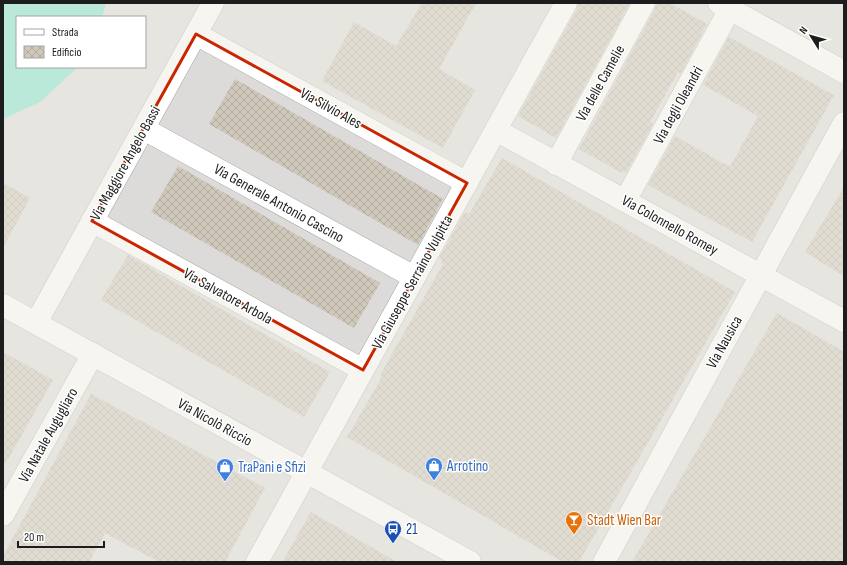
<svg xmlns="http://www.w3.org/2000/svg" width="847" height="565" font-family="'Sofia Sans Condensed',sans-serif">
  <defs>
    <pattern id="building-cross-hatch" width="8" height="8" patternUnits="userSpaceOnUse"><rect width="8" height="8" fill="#cfc8bb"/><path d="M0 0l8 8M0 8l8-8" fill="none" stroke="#b1aba0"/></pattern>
  </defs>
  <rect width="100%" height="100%" fill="#efede3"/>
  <path fill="#dcdbda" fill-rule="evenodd" d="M3,3H844V562H3ZM17,17H145V67H17Z"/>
  <path fill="#7be4ce" d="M3,3H106L102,17H17V67H78L40,102L3,119Z"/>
  <g fill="url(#building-cross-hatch)">
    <path d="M422,3H476L439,69L475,90L443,148L322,81L354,22L396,46Z"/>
    <path d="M578,3H630L556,138L518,116L577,9Z"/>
    <path d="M656,3H670L707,24L681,73L678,72L650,122L653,124L626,173L623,171L622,173L579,149L655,9Z"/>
    <path d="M729,37L834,95L752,242L648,185L675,136L730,167L758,116L703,85Z"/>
    <path d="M235,79L443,199L418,245L209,124Z"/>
    <path d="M502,158L735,292L579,562H563L347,437L382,377L380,375L443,264L441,262L443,260L439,258L465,212L469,214Z"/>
    <path d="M178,166L380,283L354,328L151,212Z"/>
    <path d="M3,183L30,198L3,248Z"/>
    <path d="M844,187V276L805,252Z"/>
    <path d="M128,255L330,372L304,417L101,300Z"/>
    <path d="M777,313L844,352V562H632Z"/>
    <path d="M3,352L53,380L3,468Z"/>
    <path d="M91,394L265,488L225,562H159L105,533L89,562H3V556Z"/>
    <path d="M311,512L397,562H282Z"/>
  </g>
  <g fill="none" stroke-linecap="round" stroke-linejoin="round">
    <defs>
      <g id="minor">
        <path d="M719,3L844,72"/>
        <path d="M196,34L467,183"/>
        <path d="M144,129L414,277"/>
        <path d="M496,130L844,321"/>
        <path d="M556,164L644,3"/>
        <path d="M625,201L730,9"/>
        <path d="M92,221L363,370"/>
        <path d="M3,305L470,562"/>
        <path d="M36,323L213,3"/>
        <path d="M3,515L93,354"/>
        <path d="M257,562L566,3"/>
        <path d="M604,562L844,123"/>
      </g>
    </defs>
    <use href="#minor" stroke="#a4a4a4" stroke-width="23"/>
    <use href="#minor" stroke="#fff" stroke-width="22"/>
  </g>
  <path d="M0 0H847V565H0ZM196,34L467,183L363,370L92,221Z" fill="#efede3" fill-opacity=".55" fill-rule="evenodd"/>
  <path fill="none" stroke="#cb2400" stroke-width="3" stroke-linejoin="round" d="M196,34L467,183L363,370L92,221Z"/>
  <defs>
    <symbol id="shop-pin" viewBox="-11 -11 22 30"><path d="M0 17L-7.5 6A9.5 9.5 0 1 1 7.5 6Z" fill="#3f7fe0" stroke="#fff"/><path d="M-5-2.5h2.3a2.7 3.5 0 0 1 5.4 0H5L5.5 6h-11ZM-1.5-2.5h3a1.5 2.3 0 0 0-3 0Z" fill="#fff"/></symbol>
    <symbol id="bar-pin" viewBox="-11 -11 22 30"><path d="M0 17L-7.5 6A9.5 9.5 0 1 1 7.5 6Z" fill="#e8710a" stroke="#fff"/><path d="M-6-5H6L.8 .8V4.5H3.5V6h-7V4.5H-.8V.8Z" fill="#fff"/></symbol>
    <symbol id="bus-pin" viewBox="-11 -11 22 30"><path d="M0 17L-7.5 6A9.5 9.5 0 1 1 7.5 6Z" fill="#1a4fb4" stroke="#fff"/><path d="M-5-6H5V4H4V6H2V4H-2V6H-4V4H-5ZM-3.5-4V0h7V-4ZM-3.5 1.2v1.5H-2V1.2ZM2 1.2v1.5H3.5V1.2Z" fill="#fff"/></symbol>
  </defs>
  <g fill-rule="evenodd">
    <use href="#shop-pin" x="424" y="456" width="20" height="27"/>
    <use href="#shop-pin" x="215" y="457" width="20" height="27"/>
    <use href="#bar-pin" x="564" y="510" width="20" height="27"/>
    <use href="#bus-pin" x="383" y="519" width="20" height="27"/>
  </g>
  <g text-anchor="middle" stroke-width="3" stroke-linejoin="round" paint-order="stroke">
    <g font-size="15" fill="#1d1d1d" stroke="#fff">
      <text transform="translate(600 83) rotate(-61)" y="5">Via delle Camelie</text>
      <text transform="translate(678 105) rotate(-61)" y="5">Via degli Oleandri</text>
      <text transform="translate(331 108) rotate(29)" y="5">Via Silvio Ales</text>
      <text transform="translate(125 163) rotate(-61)" y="5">Via Maggiore Angelo Bassi</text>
      <text transform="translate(279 203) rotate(29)" y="5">Via Generale Antonio Cascino</text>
      <text transform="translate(670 225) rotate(29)" y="5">Via Colonnello Romey</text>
      <text transform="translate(412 282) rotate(-61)" y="5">Via Giuseppe Serraino Vulpitta</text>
      <text transform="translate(228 296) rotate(29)" y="5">Via Salvatore Arbola</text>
      <text transform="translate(724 342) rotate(-61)" y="5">Via Nausica</text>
      <text transform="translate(215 422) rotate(29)" y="5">Via Nicolò Riccio</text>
      <text transform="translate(48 435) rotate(-61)" y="5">Via Natale Augugliaro</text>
    </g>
    <g font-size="15" fill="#366cbe" stroke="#fff" text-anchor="start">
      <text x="447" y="471">Arrotino</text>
      <text x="238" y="472">TraPani e Sfizi</text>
    </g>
    <g font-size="15" fill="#c56008" stroke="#fff" text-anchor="start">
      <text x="587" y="525">Stadt Wien Bar</text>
    </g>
    <g font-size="15" fill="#164399" stroke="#fff" text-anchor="start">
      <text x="406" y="534">21</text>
    </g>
  </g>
  <rect width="847" height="565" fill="none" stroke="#1d1d1d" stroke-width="8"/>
  <rect x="16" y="16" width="130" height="52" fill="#ffffff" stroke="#a5a5a5"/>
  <rect x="24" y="29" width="20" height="6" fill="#ffffff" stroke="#a5a5a5"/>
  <text x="52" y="36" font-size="12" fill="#1d1d1d">Strada</text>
  <rect x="24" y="46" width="20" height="12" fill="url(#building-cross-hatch)" stroke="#a5a5a5"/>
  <text x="52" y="56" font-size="12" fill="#1d1d1d">Edificio</text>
  <g transform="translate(811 36) rotate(307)" stroke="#ffffff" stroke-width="3" paint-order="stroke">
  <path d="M0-3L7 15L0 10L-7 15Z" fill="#1d1d1d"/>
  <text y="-6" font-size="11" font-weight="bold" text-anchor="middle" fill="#1d1d1d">N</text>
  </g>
  <path d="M18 541v6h86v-6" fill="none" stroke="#1d1d1d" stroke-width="2"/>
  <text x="24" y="541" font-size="12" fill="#1d1d1d" stroke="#ffffff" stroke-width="3" paint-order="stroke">20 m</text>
</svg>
